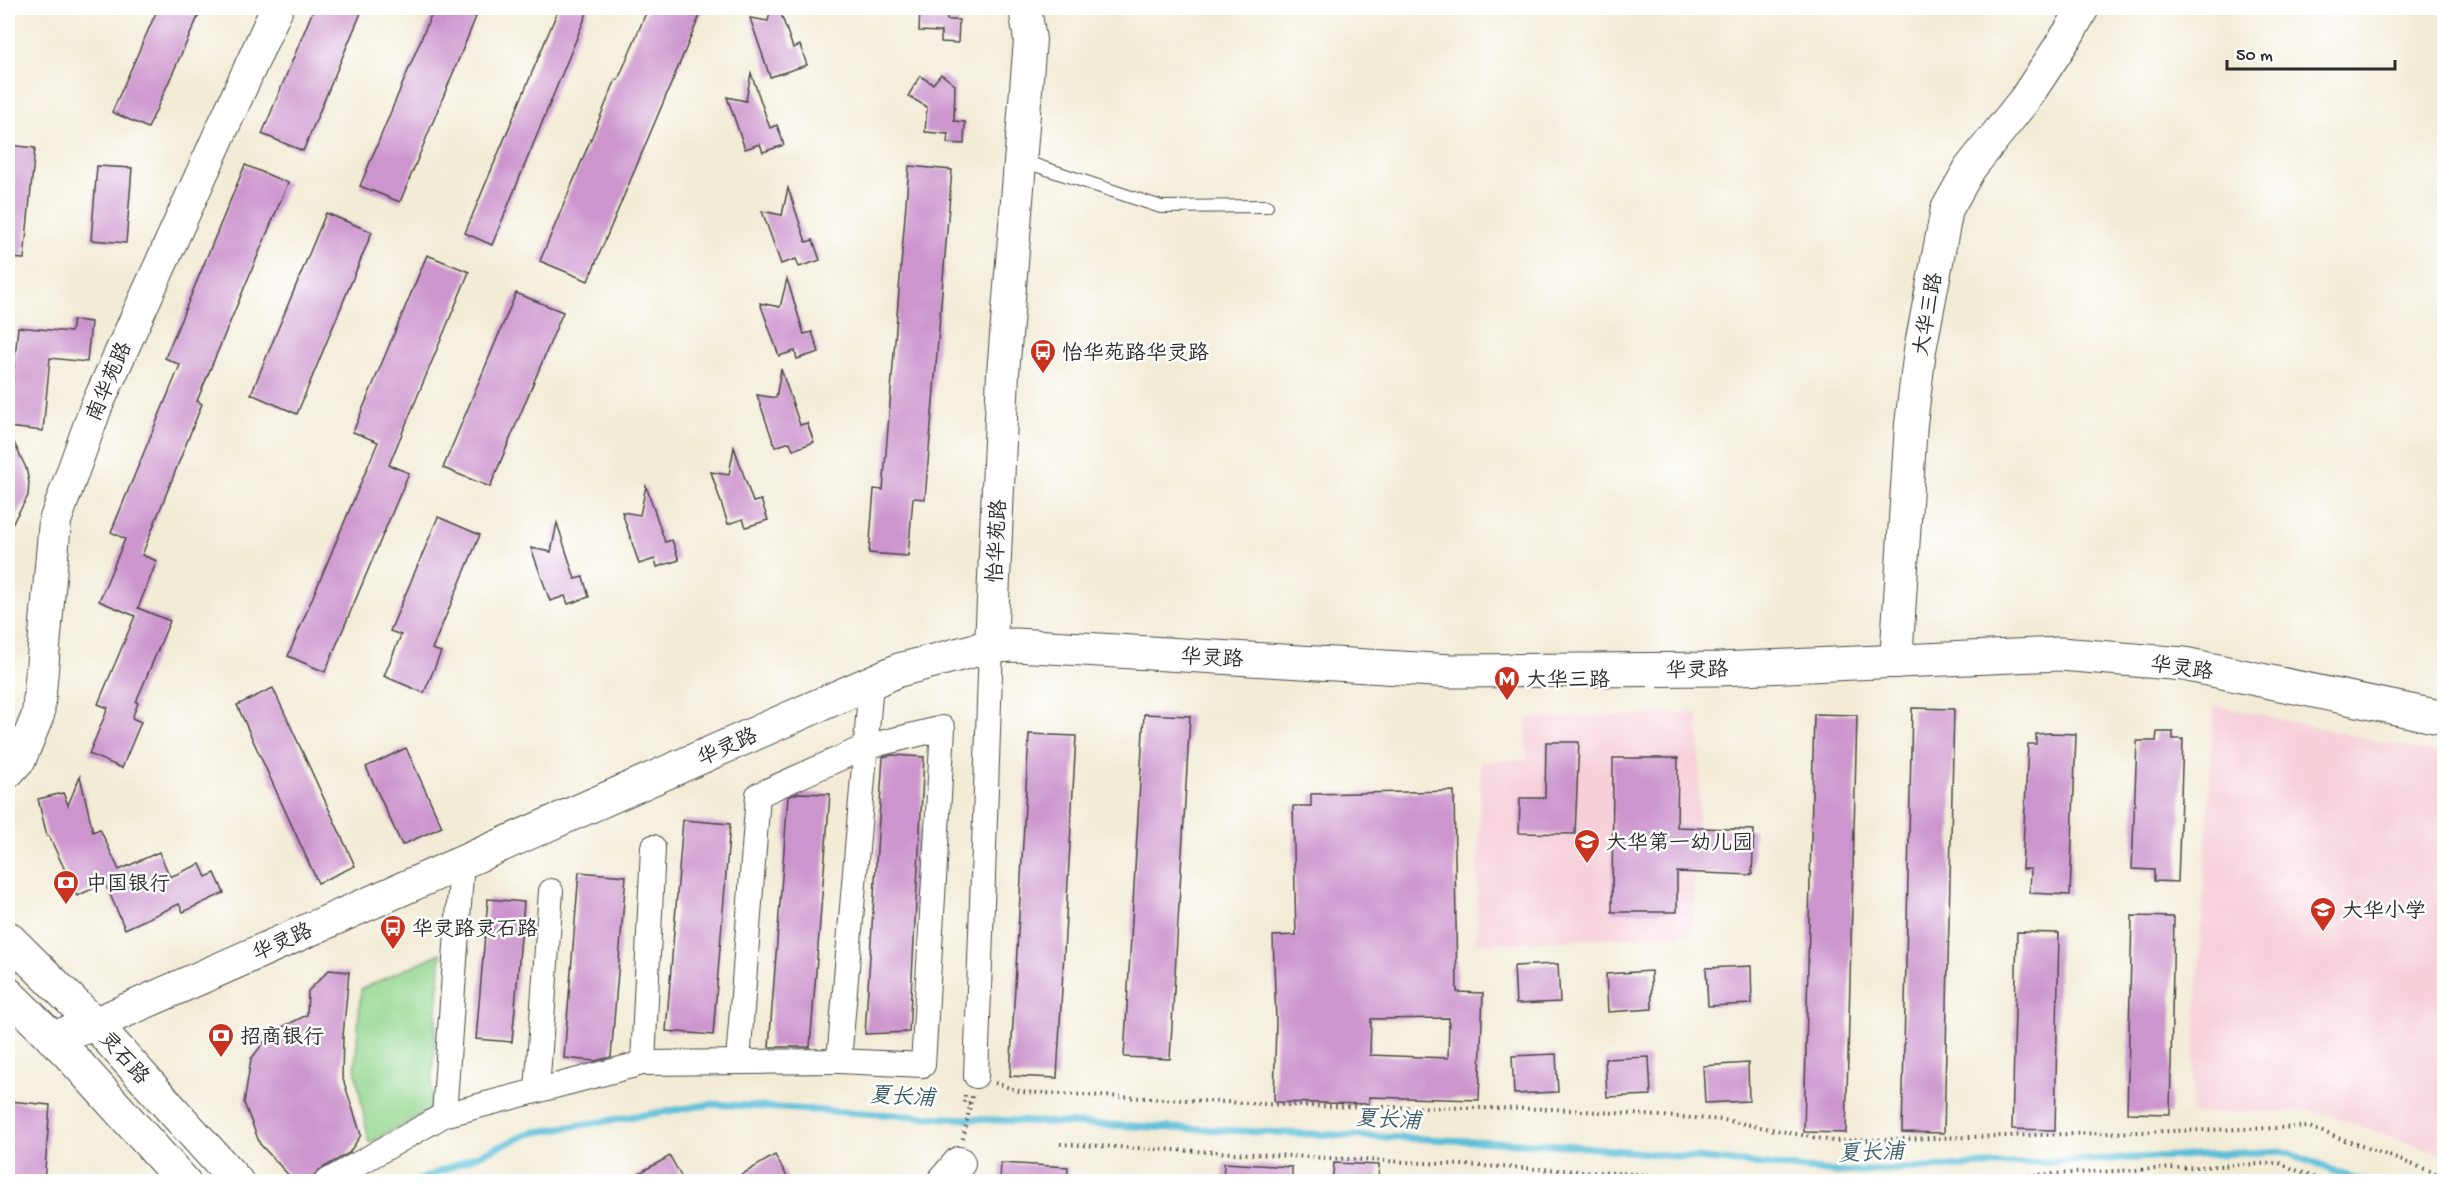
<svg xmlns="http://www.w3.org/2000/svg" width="2452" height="1189" font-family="'Gochi Hand','LXGW WenKai TC',sans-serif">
  <rect width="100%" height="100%" fill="#fff"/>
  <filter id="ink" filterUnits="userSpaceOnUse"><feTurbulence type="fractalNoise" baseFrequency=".0167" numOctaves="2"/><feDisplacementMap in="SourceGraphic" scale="12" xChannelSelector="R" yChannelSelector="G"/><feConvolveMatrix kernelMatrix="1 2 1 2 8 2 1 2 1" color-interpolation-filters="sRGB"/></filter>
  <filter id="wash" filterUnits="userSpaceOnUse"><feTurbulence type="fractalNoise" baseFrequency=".008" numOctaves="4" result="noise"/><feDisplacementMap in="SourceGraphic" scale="24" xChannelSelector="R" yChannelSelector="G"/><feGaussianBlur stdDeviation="1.35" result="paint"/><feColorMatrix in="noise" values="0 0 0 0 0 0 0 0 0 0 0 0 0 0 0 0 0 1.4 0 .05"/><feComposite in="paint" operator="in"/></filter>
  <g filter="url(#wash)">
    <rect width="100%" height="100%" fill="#f2ebd5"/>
    <g fill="#f6cfd9">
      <path d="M2214,705L2444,755V1155L2313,1110L2191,1114Z"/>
      <path d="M1698,713L1700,777L1692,934L1476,944L1481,761L1527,760L1526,719Z"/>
    </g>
    <path fill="#91d58d" stroke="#5e805c" stroke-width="1.5" d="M441,953L430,1110L369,1143L355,1068L361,989Z"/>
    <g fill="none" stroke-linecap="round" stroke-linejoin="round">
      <path stroke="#5abed8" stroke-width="7" d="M415,1182L531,1133L712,1104L947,1118L1564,1145L1838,1172L2282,1151L2363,1182"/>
    </g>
    <g id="blocks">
      <g fill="#cc95cd" fill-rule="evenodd">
        <path d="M158,8H202L148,128L112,112Z"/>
        <path d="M314,8H363L303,151L262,134Z"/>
        <path d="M434,8H452L476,17L400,202L360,186Z"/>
        <path d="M559,8H589L492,245L465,233Z"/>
        <path d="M648,8H703L588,281L540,261L616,79L618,80Z"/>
        <path d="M771,8H779L793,48L800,45L807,65L770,77L750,18L768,21Z"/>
        <path d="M920,8H948L947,20H959L958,43L941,42V32L919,31Z"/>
        <path d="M751,73L770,128L777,125L784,145L763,152L760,144L745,149L727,97L746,101Z"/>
        <path d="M941,74L955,85L954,121L965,122L964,144L947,143L948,134L925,132L927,107L908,96L920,76L933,84Z"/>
        <path d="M8,145L35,148L24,259L8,258Z"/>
        <path d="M245,165L288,183L197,401L202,404L142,555L157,561L138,608L170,621L136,702L138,703L132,718L141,722L122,768L89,754L108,708L98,704L135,616L99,601L125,539L111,532L180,365L165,358Z"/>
        <path d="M97,166L132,168L126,243L91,240Z"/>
        <path d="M909,166L952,170L925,499L913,498L908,556L869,553L874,489L883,490Z"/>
        <path d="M788,188L806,242L813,240L820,260L799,267L796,259L781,264L762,211L782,215Z"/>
        <path d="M326,213L372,232L297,414L251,394Z"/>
        <path d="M427,255L469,272L389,465L409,473L325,672L288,656L378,442L353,432Z"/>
        <path d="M787,279L804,334L812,332L819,352L797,359L795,351L779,356L760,303L780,307Z"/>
        <path d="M516,293L563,312L490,487L443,468Z"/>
        <path d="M73,320L91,322L87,362L50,358L43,431L8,427L18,327L71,332Z"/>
        <path d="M781,369L800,425L807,423L814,442L793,450L790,442L775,447L757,395L776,398Z"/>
        <path d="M8,430L26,468L29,482L28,496L8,531Z"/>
        <path d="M734,447L753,502L761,500L768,520L746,527L743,519L728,524L711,472L729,475Z"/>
        <path d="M646,486L665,542L672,540L679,560L657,567L655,559L639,564L622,512L640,515Z"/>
        <path d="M438,517L480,535L432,649L441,652L424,693L384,676L401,635L390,631Z"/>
        <path d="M557,523L575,579L583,577L589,597L568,604L565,596L550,601L531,548L551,552Z"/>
        <path d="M273,688L355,866L318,883L237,705Z"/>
        <path d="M1912,708L1954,709L1944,1133L1902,1132Z"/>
        <path d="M1144,714L1190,716L1170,1059L1124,1057Z"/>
        <path d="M1814,714L1857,715L1846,1133L1804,1132Z"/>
        <path d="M2157,732H2173V739H2183L2178,882L2154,881V870L2132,869L2137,741H2156Z"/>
        <path d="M2051,733L2076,734L2070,895L2030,893L2031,869H2022L2028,744H2036V734Z"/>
        <path d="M1029,734L1076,736L1057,1078L1010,1076Z"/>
        <path d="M1546,742H1579L1575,834L1519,833L1520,798H1545Z"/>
        <path d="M406,748L442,827L402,845L366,767Z"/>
        <path d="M892,755L924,757L909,1032L865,1034L883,757Z"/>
        <path d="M1613,758H1678L1677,827L1754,830L1752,875L1677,872V912H1612Z"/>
        <path d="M80,776L93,832L100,829L119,870L159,852L170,877L200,864L206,877L215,873L224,893L183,912L179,904L125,929L105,883L77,896L49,836H47L38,799L63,793L68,805Z"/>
        <path d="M1454,791L1457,992L1483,993L1479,1100L1369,1097V1104L1274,1102L1276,1021L1273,936L1296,935L1293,806H1311V794ZM1449,1018L1448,1058L1370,1055L1371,1019Z"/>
        <path d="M798,793L830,794L810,1047H769L788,797Z"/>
        <path d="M683,820L730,824L713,1035L666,1031Z"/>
        <path d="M579,872L626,876L611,1057L595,1061L564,1058Z"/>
        <path d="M488,899L524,902L512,1042L476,1039Z"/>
        <path d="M2132,916L2174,917L2170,1114L2127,1113Z"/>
        <path d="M2017,932L2059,933L2055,1130L2012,1129Z"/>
        <path d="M1558,964L1560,1002L1516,1004L1514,966Z"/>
        <path d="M1751,966L1752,1004L1708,1006L1706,968Z"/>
        <path d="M329,970L349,972L343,1036L342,1076L361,1135L349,1153L319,1170L313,1176L302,1182H295L260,1144L244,1103L251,1059L272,1032L307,1015L308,991Z"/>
        <path d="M1651,971L1652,1009L1608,1012L1606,974Z"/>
        <path d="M1556,1054L1558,1092L1514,1094L1512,1056Z"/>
        <path d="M1649,1057L1651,1095L1607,1097L1605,1059Z"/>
        <path d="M1748,1063L1749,1101L1705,1103L1703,1066Z"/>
        <path d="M10,1101L50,1105L44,1182H8Z"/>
        <path d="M775,1155L790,1182H729Z"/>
        <path d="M670,1156L684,1182H623Z"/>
        <path d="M1001,1163L1068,1167L1067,1182H1000Z"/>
        <path d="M1224,1163L1292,1167V1182H1223Z"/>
        <path d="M1334,1163L1379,1165L1378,1182H1332Z"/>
      </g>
    </g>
  </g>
  <g filter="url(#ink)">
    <use href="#blocks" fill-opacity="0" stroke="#494844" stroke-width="1.5"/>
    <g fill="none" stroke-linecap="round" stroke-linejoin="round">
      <defs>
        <path id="service" d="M1020,160L1161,207L1267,206"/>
        <g id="minor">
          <path d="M738,1062L758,795L865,747L943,728L923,1065L839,1061"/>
          <path d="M643,1063L653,847"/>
          <path d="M976,1076L991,646"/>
          <path d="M537,1091L551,891"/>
          <path d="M444,1115L462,862"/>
          <path d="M326,1182L444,1115L643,1063L839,1061L871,683"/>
        </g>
        <g id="tertiary">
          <path d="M991,646L1003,373L1030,40L1025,8"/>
          <path d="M1896,662L1911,424L1920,350L1947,209L1970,168L2025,99L2070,31L2083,8"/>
          <path d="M8,772L20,759L38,715L55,521L96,407L277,8"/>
          <path d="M943,1182L959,1163"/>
        </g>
        <g id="secondary">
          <path d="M8,938L95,1024L237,1182"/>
          <path d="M8,994L67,1052L184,1182"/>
          <path d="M52,1038L95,1024L899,670L991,646L1016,645L1451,671L1719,669L2060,654L2184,664L2444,718"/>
        </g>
      </defs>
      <use href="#service" stroke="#494844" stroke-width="14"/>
      <use href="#minor" stroke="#494844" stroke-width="26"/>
      <use href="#tertiary" stroke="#494844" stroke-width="34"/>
      <use href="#secondary" stroke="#494844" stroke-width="35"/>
      <g stroke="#494844" stroke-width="4" stroke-dasharray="1.5 4.5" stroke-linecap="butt">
        <path d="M995,1083L1022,1092L1306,1106L1553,1109L1724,1120L1833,1141L2309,1127L2444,1176"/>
        <path d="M965,1095L964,1103H970"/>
        <path d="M963,1139L972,1096"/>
        <path d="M1060,1144L1790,1182"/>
        <path d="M1890,1182L2279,1163L2325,1182"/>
      </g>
      <use href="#service" stroke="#fff" stroke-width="12"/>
      <use href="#minor" stroke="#fff" stroke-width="24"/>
      <use href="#tertiary" stroke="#fff" stroke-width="32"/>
      <use href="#secondary" stroke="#fff" stroke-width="33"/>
    </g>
  </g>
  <defs>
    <symbol id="bus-pin" viewBox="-11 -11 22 30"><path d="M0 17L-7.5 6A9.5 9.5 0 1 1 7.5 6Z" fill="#c8321e" stroke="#fff"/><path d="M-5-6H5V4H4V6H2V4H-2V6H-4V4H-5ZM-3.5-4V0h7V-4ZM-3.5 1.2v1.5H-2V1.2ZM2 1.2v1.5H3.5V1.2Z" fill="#fff"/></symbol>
    <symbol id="metro-pin" viewBox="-11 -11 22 30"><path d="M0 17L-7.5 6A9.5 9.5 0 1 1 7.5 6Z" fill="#c8321e" stroke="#fff"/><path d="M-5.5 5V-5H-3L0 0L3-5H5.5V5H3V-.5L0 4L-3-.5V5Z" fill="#fff"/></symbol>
    <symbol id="school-pin" viewBox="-11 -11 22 30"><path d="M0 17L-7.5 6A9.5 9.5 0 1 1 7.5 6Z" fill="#c8321e" stroke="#fff"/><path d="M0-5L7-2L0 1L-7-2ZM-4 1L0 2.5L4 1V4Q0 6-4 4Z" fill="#fff"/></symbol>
    <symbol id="bank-pin" viewBox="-11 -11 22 30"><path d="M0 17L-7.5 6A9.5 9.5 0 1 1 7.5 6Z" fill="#c8321e" stroke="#fff"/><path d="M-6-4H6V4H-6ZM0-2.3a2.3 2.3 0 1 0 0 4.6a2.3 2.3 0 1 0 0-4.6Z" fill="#fff"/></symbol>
  </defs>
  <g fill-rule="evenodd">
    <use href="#bus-pin" x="1028" y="337" width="30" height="40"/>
    <use href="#metro-pin" x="1492" y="664" width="30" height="40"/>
    <use href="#school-pin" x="1572" y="827" width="30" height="40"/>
    <use href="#bank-pin" x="51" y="868" width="30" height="40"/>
    <use href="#school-pin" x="2308" y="895" width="30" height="40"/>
    <use href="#bus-pin" x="378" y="913" width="30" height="40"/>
    <use href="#bank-pin" x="206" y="1021" width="30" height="40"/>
  </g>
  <g text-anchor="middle" stroke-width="5" stroke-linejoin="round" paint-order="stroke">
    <g font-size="21" fill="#2b2b2b" stroke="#fff">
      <text transform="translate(1927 314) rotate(-80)" y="7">大华三路</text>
      <text transform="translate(108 381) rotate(-67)" y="7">南华苑路</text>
      <text transform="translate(996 541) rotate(-87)" y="7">怡华苑路</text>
      <text transform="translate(1212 657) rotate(3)" y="7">华灵路</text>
      <text transform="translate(2182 667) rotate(8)" y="7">华灵路</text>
      <text transform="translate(1697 669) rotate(-1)" y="7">华灵路</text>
      <text transform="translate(727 746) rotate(-24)" y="7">华灵路</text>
      <text transform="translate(282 941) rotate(-24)" y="7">华灵路</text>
      <text transform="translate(125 1057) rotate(48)" y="7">灵石路</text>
    </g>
    <g font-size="21" fill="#2b2b2b" stroke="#fff" text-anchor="start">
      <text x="1062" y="359">怡华苑路华灵路</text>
      <text x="1526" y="686">大华三路</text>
      <text x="1606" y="849">大华第一幼儿园</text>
      <text x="86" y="890">中国银行</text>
      <text x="2342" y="917">大华小学</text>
      <text x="412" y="935">华灵路灵石路</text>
      <text x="240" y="1043">招商银行</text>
    </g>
    <g font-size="22" font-style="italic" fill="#3b5e68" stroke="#fff">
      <text transform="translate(902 1095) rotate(3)" y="8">夏长浦</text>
      <text transform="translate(1388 1118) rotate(3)" y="8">夏长浦</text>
      <text transform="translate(1871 1151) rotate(-2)" y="8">夏长浦</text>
    </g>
  </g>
  <rect width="2452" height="1189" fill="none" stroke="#fff" stroke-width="30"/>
  <path d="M2227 60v9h168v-9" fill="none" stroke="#2b2b2b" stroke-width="3"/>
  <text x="2236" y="60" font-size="18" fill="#2b2b2b" stroke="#ffffff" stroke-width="4.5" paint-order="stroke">50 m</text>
</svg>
